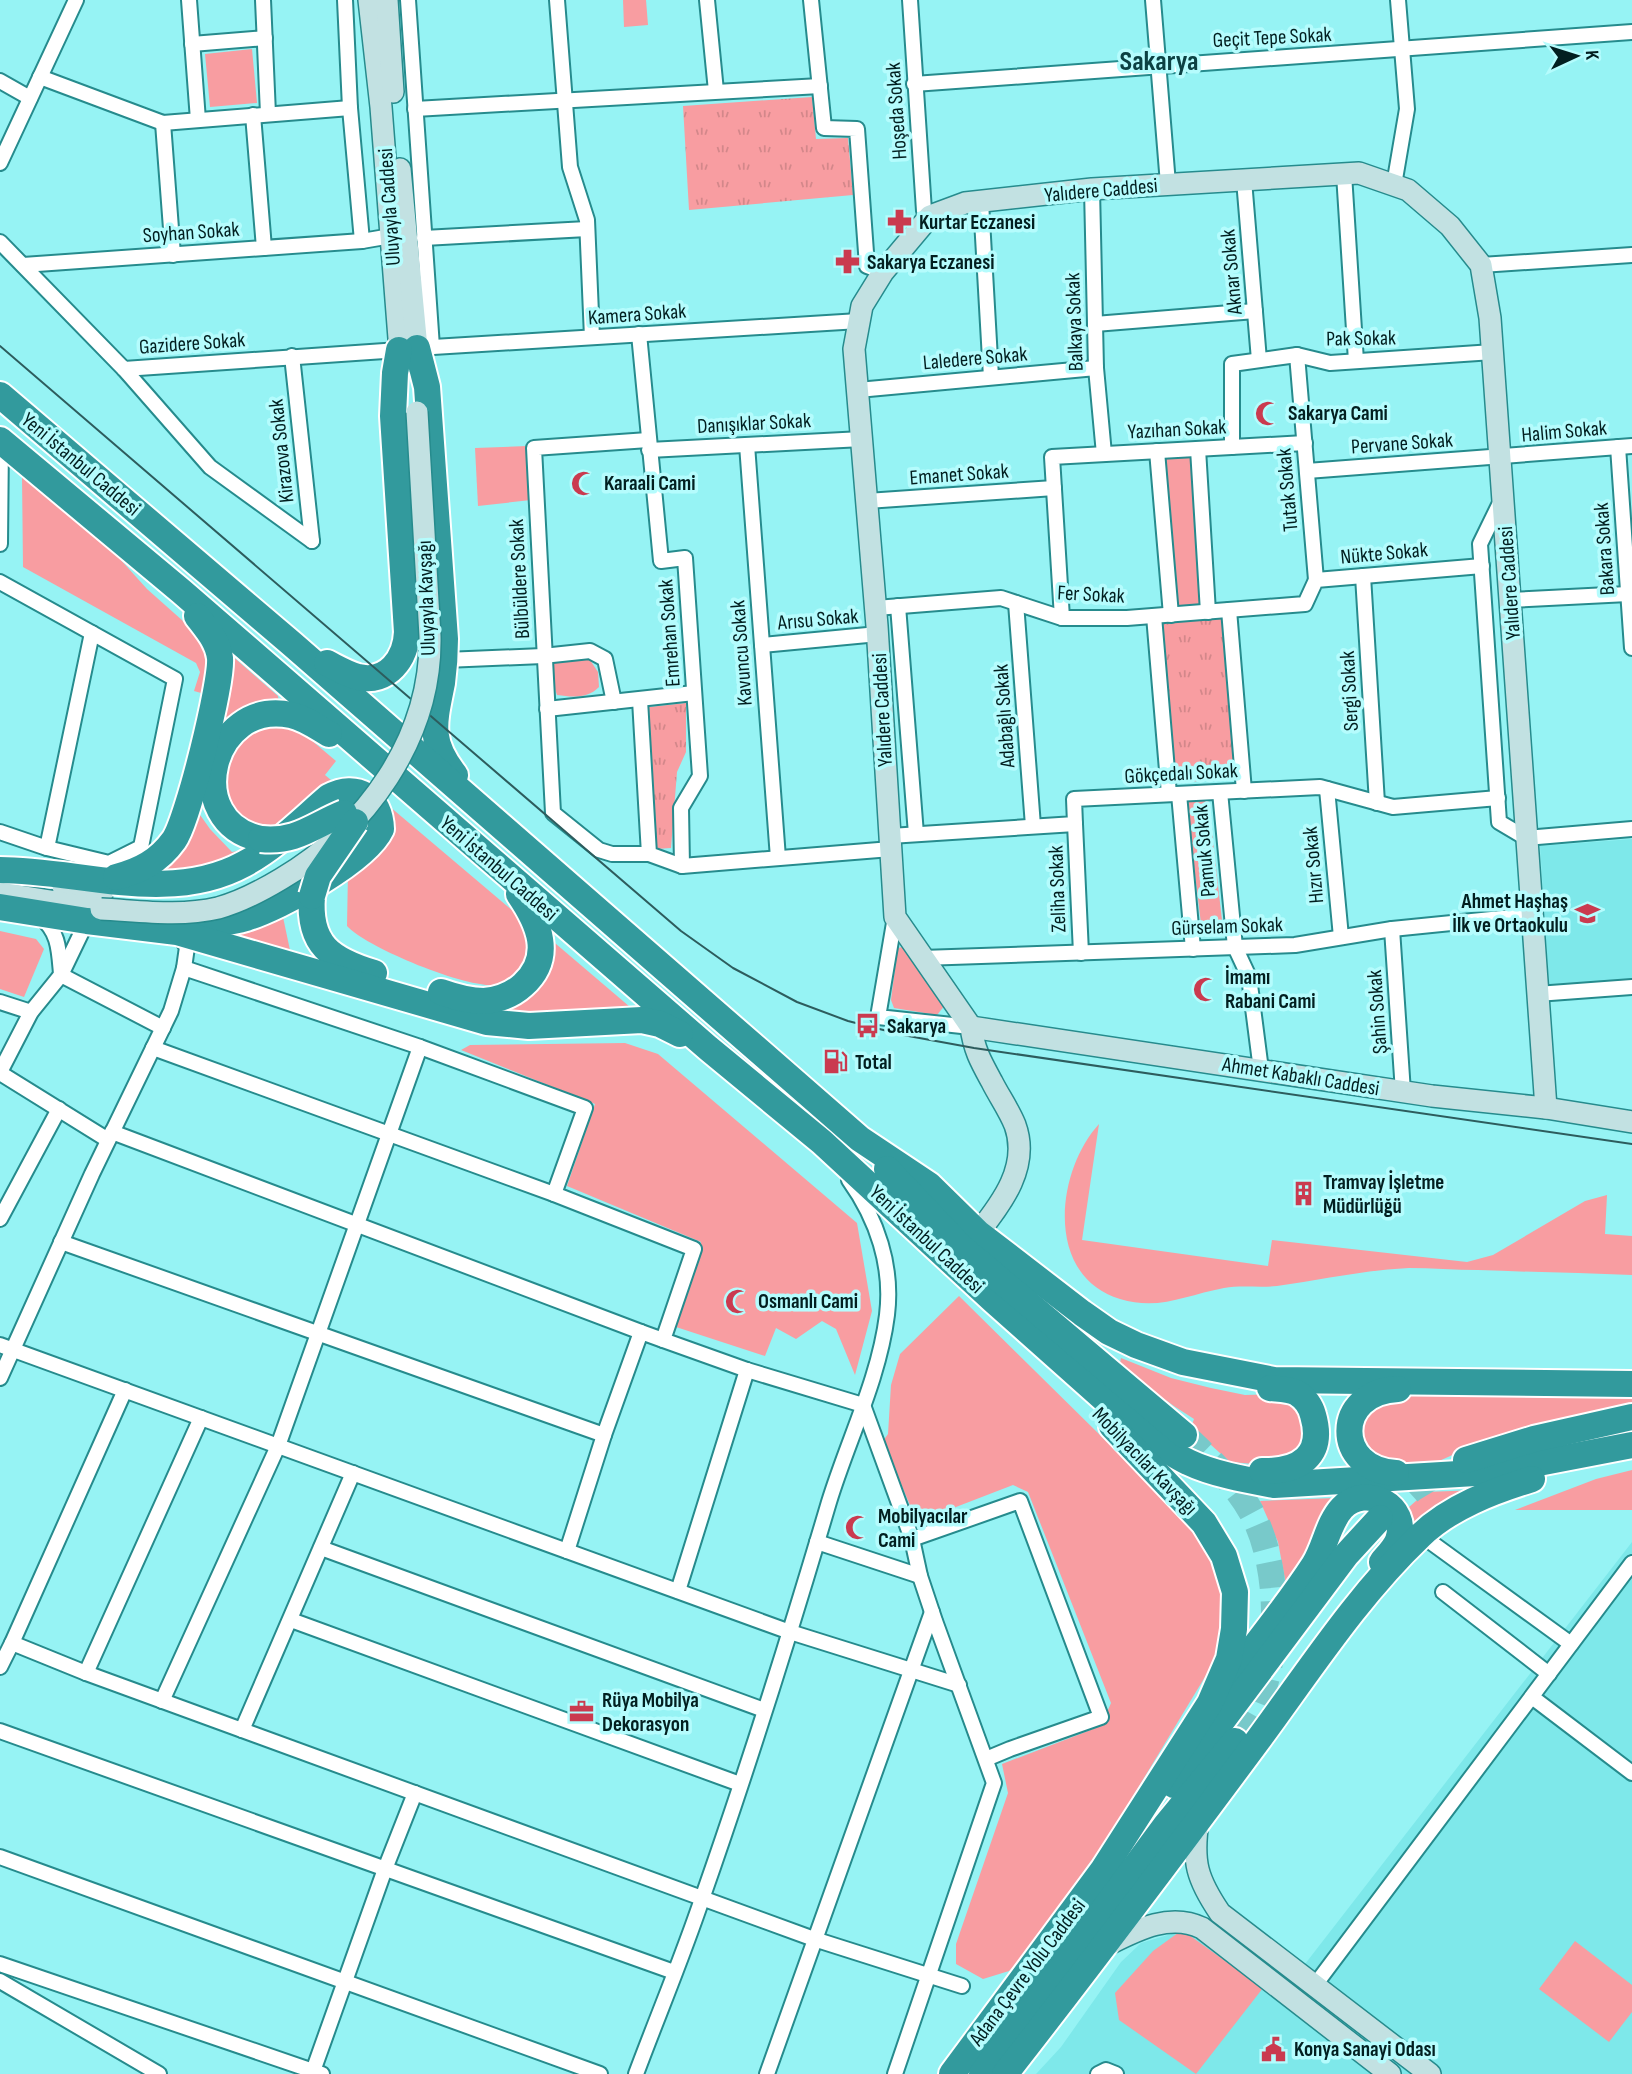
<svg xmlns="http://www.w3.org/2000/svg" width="1632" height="2074" font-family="'Sofia Sans Condensed',sans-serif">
  <defs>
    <pattern id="park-tufts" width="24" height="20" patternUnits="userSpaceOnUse" patternTransform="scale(1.75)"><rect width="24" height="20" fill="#f89da1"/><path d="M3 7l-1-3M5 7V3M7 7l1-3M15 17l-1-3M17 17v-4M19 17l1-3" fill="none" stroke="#d3878a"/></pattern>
  </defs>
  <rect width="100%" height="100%" fill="#96f3f4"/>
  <g fill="#7ee8ea">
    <path d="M1632,839V980L1549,985L1540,846Z"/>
    <path d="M1632,1542V2074H1036L1061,2047L1121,1962L1141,1943L1188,1929L1281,1995Z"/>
  </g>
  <g fill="#f89da1">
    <path d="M623,0H646L648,25L624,27Z"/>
    <path d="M252,49L257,103L210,107L205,54Z"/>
    <path d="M527,446L531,500L478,506L475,448Z"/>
    <path d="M1192,457L1202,605L1175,608L1166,459Z"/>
    <path d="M22,476L111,549L147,589L192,629L204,648L205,655L206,673L201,693L194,691L200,672L196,663L23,567Z"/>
    <path d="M230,654L278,696L279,705L220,732Z"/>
    <path d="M588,657L598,672L599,687C587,699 573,697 557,695L553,683V660Z"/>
    <path d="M291,723L336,761L325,775L331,780L267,832L233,814L219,779L246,731Z"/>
    <path d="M1208,798L1223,929L1202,932L1186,800Z"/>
    <path d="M389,806L519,916L531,941C526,961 524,975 503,984C477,994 365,947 347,926L348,872Z"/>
    <path d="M198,812L210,829L232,852L254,848L197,872L153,871Z"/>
    <path d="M283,917L291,955L221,934Z"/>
    <path d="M0,931L36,939L44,949L24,997L0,989Z"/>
    <path d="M549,938L630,1007L628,1011L495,1015Z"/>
    <path d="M902,947L945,1005L937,1015L894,1008L891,1000L897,952L898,948Z"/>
    <path d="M625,1043L658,1054L857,1223L872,1311L855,1375L836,1329L822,1321L796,1339L776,1328L765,1356L676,1327L701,1242L567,1186L595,1104L461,1050L470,1045Z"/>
    <path d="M1099,1124L1082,1240L1268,1266L1272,1240L1467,1262L1493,1255L1585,1201L1607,1195L1605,1234L1632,1236V1275C1581,1273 1529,1272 1478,1270C1455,1270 1431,1268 1409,1268C1364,1270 1321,1280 1277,1286C1259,1288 1241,1285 1224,1288C1186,1295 1159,1311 1120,1299C1044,1276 1056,1171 1099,1124Z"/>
    <path d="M959,1296L1169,1503L1209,1553L1224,1593L1217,1657L1109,1836L1020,1960L1009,1971L983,1979L956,1964V1944L1008,1793L1002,1764L1101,1726L1111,1703L1028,1492L1013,1485L917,1522L883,1441L888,1434L891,1385L900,1354Z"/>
    <path d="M1121,1358L1171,1378L1211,1388L1245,1395L1278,1394L1304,1409V1450L1267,1465L1230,1462L1191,1427L1194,1419C1167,1402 1143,1385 1120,1363Z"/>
    <path d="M1388,1395H1632V1409L1489,1439C1459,1448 1428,1475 1396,1466C1384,1463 1372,1453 1362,1448L1361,1415Z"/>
    <path d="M1632,1470V1510H1515L1596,1479Z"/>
    <path d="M1478,1490L1412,1530L1408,1508L1426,1492Z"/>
    <path d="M1335,1498L1287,1590L1278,1542L1260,1501Z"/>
    <path d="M1182,1930L1263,1988L1196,2074L1119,2020L1115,1993L1153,1951Z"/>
    <path d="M1575,1941L1632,1985V2012L1609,2042L1539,1989Z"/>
  </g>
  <g fill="url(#park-tufts)">
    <path d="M812,97L816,139L848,138L853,195L689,210L683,106Z"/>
    <path d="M1224,616L1239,778L1174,783L1163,620Z"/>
    <path d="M686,703V752L677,772L671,848L656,849L649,707Z"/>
  </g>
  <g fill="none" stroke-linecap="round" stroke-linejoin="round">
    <g stroke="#78c9ca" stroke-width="26" stroke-dasharray="26 13" stroke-linecap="butt">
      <path d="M1184,1435C1209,1459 1238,1485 1254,1517C1280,1569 1280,1652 1258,1705C1253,1718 1243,1730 1235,1741"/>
      <path d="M1380,1518L1412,1489L1439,1473"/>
    </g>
    <defs>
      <g id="street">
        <path d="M189,0L198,120"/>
        <path d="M263,0L268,114"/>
        <path d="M345,0L350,108L362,241L391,236"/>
        <path d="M408,0L432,347"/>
        <path d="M557,0L570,167L587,220L592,337"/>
        <path d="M707,0L716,91"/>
        <path d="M811,0L824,128L857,129L867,266L883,272"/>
        <path d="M910,0L924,211L930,216"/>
        <path d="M1153,0L1168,184"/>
        <path d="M192,44L265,38"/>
        <path d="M40,77L163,123L350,108"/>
        <path d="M0,81L30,98"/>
        <path d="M914,84C1153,65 1393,51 1632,32"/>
        <path d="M415,109L820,86"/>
        <path d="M253,115L264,248"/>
        <path d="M163,123L173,255"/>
        <path d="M0,163L76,0"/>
        <path d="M1344,174L1356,361"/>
        <path d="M1244,180L1259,360"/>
        <path d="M1394,185L1407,109L1398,0"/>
        <path d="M1092,189L1096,368L1104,454"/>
        <path d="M981,202L991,377"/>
        <path d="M424,238L587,229"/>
        <path d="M0,242L124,369L399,350"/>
        <path d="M23,265L362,241"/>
        <path d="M1481,265L1632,255"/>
        <path d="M1095,324L1255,311"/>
        <path d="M639,334L661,561L685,558L700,776L681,808L682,866"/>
        <path d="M417,348L859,321"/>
        <path d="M1297,355L1316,580"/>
        <path d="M292,356L312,541"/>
        <path d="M124,369L210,467L312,541"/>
        <path d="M858,390L1096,368"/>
        <path d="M648,440L534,448L553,813L599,850L612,854H649"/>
        <path d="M747,445L778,858"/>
        <path d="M1232,447V364L1297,355L1330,363L1493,352"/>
        <path d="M1618,447L1632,648"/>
        <path d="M1198,449L1208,612"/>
        <path d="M649,450L862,439"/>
        <path d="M1157,451L1171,615"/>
        <path d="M1307,471L1632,446"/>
        <path d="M867,501L1054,488"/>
        <path d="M1501,501L1480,544L1499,822L1526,838L1632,829"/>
        <path d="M0,544L1,441"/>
        <path d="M1363,576L1377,803"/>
        <path d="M0,582L175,679L141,847L109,863L47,848L0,832"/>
        <path d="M1510,600L1628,594"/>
        <path d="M1016,603L1033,826"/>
        <path d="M898,606L916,834"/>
        <path d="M876,608L1001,598L1062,618H1127L1305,604L1316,580L1482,566"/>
        <path d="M1229,610L1244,791"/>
        <path d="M1154,616L1169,794"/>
        <path d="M1062,618L1052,457L1305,443"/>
        <path d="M762,645L878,634"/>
        <path d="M445,660L543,656L590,651L605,659L614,702"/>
        <path d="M640,700L649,854L682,866L891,849"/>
        <path d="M547,709L694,693"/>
        <path d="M1327,789L1341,937"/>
        <path d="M1220,792L1235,947L1249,977L1261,1070"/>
        <path d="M1179,794L1193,949"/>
        <path d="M1075,824L1081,953"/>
        <path d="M890,836L1075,824L1074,799L1320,787L1393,807L1498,798"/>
        <path d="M47,848L92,633"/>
        <path d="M40,917C59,931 59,951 61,974"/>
        <path d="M895,917L878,1017L971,1027"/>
        <path d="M1392,929L1403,1092"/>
        <path d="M922,958L1295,945L1392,929L1531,915"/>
        <path d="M184,968L420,1047L585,1108L554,1194L694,1249L663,1340L747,1370L863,1405"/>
        <path d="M61,975L163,1028"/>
        <path d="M1537,994L1632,987"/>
        <path d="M0,1002L31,1012"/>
        <path d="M153,1048L554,1194"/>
        <path d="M0,1072L31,1012L61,975L87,921"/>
        <path d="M0,1073L108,1140"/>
        <path d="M112,1132L641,1332"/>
        <path d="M0,1219L59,1109"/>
        <path d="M61,1242L604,1435L567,1551"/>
        <path d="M0,1345L790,1632L959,1685"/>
        <path d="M0,1378L92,1174L171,1011L184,968L187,947L177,933"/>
        <path d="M863,1405L912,1539L920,1576L935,1621L994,1783L895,2074"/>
        <path d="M604,1435L641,1332L663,1340"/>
        <path d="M1421,1535L1571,1644"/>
        <path d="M912,1539L1020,1501L1101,1717L1010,1749L986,1759"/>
        <path d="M817,1542L920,1576"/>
        <path d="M321,1548L764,1710"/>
        <path d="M678,1591L747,1370"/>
        <path d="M1443,1592L1549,1674"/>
        <path d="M291,1620L740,1784"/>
        <path d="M12,1643L125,1390"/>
        <path d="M0,1667L12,1643L86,1673L814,1939L962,1986"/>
        <path d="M86,1673L201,1418"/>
        <path d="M1532,1697L1632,1773"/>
        <path d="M162,1701L278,1446L420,1047"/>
        <path d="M242,1730L353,1473"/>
        <path d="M0,1731L674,1972"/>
        <path d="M0,1857L600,2074"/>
        <path d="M0,1964L322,2074"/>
        <path d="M0,1981L159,2074"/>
        <path d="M1315,1985L1632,1563"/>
        <path d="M312,2074L385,1869L415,1793"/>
        <path d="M636,2074C658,2015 683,1956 703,1896C749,1765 790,1634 829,1502C848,1440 879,1379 887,1315C893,1266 877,1219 849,1180"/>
        <path d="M767,2074L932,1612"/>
        <path d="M1098,2074L1106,2070L1116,2074"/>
      </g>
      <g id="secondary">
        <path d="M369,0L381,107L401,364"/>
        <path d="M387,0L393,92"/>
        <path d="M400,169L417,348L416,364"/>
        <path d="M63,887L102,894"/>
        <path d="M0,893L101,909"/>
        <path d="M971,1027L1432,1096L1546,1108L1632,1122"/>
        <path d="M978,1233C1002,1203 1030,1166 1015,1125C1009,1110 999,1096 992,1082C981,1062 974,1050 971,1027L895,917L877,626L854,349L862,306L883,272L930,216L965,203L1092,189L1359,173L1408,190L1450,226L1481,265L1490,318L1546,1108"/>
        <path d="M1198,1821C1192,1862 1197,1879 1220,1913L1430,2074"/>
        <path d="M1105,1946C1135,1931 1169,1912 1202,1928L1390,2074"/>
      </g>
      <g id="highway">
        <path d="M417,348L427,387L445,639C445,654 444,668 442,683C434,723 428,741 455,775"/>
        <path d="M0,395L292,644L860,1139L929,1185L978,1233L1082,1313L1109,1332L1136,1345L1183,1362L1274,1380L1632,1384"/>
        <path d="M0,440L181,591L708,1048L822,1142L993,1300L1137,1428C1153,1440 1170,1454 1188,1462C1213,1474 1247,1480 1274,1485L1492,1472L1632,1445"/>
        <path d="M327,663C337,668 347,674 358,677C388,684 406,658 407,632L393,416L395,373L399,350"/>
        <path d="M261,839C180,823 210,698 291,715C305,718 317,727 329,734"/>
        <path d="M0,870C79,870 169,905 244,864C276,847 302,820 329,797C357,782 380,797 381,829C366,861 281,907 246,918C225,924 203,925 182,931"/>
        <path d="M116,877C140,871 159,861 174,840C188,820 222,682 220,658C218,641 207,629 197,616"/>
        <path d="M312,896C308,945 331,960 374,973"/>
        <path d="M0,907L87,921L177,932L487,1022L529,1026L642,1020L660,1024L680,1034"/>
        <path d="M441,992C455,997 469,1001 484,1001C498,1000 512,995 523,985C554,957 539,923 519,894"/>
        <path d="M887,1169L961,1247L1184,1435"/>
        <path d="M1466,1460L1534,1439L1632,1417"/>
        <path d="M1262,1471C1299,1472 1325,1456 1313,1415C1311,1407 1305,1398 1297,1393C1290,1389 1278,1389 1270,1388"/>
        <path d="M1396,1473C1334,1470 1333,1392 1398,1389"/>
        <path d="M1228,1681C1257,1643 1288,1605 1314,1565C1325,1548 1328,1523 1342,1508C1366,1483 1410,1506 1398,1540C1395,1548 1387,1556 1382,1562"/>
        <path d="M1174,1785L1346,1555L1380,1518"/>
        <path d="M952,2074L1103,1870L1210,1703L1229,1659L1234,1629L1235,1592L1224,1556L1204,1523L1112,1426"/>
        <path d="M982,2074L1166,1825L1235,1741"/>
        <path d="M1005,2074C1091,1964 1175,1852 1258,1740C1309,1671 1357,1596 1420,1536C1450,1507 1493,1491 1532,1479"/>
      </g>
    </defs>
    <use href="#street" stroke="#268b8d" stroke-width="18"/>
    <use href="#secondary" stroke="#268b8d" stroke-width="24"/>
    <use href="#highway" stroke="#fff" stroke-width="30"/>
    <use href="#street" stroke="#fff" stroke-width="14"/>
    <use href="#secondary" stroke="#c2e1e2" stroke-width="21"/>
    <use href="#highway" stroke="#329a9d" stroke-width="26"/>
    <path stroke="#2d5c5d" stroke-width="2" d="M0,346L681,931L733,968L797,1002L848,1021L903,1035L974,1048L1632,1144"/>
    <defs>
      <path id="secondary-bridge" d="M101,909C140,911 180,917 218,908C240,902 261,891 281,879C366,829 432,738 430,636L417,412"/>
      <g id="highway-bridge">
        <path d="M261,839C296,843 314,825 344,813"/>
        <path d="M312,896L318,876L355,822"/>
      </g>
    </defs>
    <use href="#secondary-bridge" stroke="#268b8d" stroke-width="24" stroke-linecap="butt"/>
    <use href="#highway-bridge" stroke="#fff" stroke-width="30" stroke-linecap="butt"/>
    <use href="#secondary-bridge" stroke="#c2e1e2" stroke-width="21"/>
    <use href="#highway-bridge" stroke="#329a9d" stroke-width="26"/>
  </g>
  <defs>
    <symbol id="pharmacy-bare" viewBox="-9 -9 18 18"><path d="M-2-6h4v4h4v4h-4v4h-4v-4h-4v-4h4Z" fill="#ca3a4f" stroke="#b5fcfd" stroke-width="2.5" paint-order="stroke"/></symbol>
    <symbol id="mosque-bare" viewBox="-9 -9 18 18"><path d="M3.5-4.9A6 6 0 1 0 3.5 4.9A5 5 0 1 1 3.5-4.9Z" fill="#ca3a4f" stroke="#b5fcfd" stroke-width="2.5" paint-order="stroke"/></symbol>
    <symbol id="school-bare" viewBox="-9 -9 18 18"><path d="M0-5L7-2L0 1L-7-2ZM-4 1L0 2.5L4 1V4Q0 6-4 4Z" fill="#ca3a4f" stroke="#b5fcfd" stroke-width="2.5" paint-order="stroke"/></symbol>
    <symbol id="bus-bare" viewBox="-9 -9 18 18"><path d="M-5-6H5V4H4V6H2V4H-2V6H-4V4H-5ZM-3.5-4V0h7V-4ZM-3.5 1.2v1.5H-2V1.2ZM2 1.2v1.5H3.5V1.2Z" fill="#ca3a4f" stroke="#b5fcfd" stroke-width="2.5" paint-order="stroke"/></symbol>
    <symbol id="fuel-bare" viewBox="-9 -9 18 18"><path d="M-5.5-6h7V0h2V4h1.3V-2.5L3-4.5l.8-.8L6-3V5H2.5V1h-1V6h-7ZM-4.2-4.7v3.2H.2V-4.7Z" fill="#ca3a4f" stroke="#b5fcfd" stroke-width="2.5" paint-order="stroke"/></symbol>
    <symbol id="building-bare" viewBox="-9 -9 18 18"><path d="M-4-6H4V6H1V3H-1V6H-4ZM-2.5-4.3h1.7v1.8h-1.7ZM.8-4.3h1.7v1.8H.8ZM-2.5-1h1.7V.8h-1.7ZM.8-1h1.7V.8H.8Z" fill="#ca3a4f" stroke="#b5fcfd" stroke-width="2.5" paint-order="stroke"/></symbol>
    <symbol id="office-bare" viewBox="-9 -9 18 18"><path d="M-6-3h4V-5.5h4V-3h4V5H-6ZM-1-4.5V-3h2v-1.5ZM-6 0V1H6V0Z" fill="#ca3a4f" stroke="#b5fcfd" stroke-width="2.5" paint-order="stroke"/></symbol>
    <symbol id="civic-bare" viewBox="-9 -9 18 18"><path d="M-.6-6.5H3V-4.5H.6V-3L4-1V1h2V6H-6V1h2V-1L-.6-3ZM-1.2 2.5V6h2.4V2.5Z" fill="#ca3a4f" stroke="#b5fcfd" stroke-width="2.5" paint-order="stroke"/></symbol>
  </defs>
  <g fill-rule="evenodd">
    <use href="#pharmacy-bare" x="882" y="204" width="35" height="35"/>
    <use href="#pharmacy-bare" x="830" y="244" width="35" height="35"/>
    <use href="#mosque-bare" x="1250" y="396" width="35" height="35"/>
    <use href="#mosque-bare" x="566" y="466" width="35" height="35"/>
    <use href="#school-bare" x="1570" y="896" width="35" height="35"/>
    <use href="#mosque-bare" x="1188" y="972" width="35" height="35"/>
    <use href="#bus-bare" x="850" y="1008" width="35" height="35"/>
    <use href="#fuel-bare" x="818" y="1044" width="35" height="35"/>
    <use href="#building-bare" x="1286" y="1176" width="35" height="35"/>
    <use href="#mosque-bare" x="720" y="1284" width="35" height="35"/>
    <use href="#mosque-bare" x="840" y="1510" width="35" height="35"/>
    <use href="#office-bare" x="564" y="1694" width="35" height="35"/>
    <use href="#civic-bare" x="1256" y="2032" width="35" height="35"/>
  </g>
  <g text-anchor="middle" stroke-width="7" stroke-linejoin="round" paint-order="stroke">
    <g font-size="21" fill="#021f20" stroke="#b5fcfd">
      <text transform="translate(1272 37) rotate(-3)" y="7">Geçit Tepe Sokak</text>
      <text transform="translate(896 111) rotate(-94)" y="7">Hoşeda Sokak</text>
      <text transform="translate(1101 190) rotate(-5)" y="7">Yalıdere Caddesi</text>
      <text transform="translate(389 207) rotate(-94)" y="7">Uluyayla Caddesi</text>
      <text transform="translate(191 232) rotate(-4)" y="7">Soyhan Sokak</text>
      <text transform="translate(1231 272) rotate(-95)" y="7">Aknar Sokak</text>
      <text transform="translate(637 314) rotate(-4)" y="7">Kamera Sokak</text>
      <text transform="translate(1074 322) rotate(-92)" y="7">Balkaya Sokak</text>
      <text transform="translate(1361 338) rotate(-1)" y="7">Pak Sokak</text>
      <text transform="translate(192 343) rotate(-4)" y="7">Gazidere Sokak</text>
      <text transform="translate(975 358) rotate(-5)" y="7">Laledere Sokak</text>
      <text transform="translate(754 423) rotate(-3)" y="7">Danışıklar Sokak</text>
      <text transform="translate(1177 429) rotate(-3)" y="7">Yazıhan Sokak</text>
      <text transform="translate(1564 431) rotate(-5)" y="7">Halim Sokak</text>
      <text transform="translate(1402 443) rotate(-4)" y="7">Pervane Sokak</text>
      <text transform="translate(281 451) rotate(-96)" y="7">Kirazova Sokak</text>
      <text transform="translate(81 464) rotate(40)" y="7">Yeni İstanbul Caddesi</text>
      <text transform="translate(959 474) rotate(-4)" y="7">Emanet Sokak</text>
      <text transform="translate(1287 490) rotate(-95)" y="7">Tutak Sokak</text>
      <text transform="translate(1604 549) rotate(-94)" y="7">Bakara Sokak</text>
      <text transform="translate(1384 553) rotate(-5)" y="7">Nükte Sokak</text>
      <text transform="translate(519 579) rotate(-93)" y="7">Bülbüldere Sokak</text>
      <text transform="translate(1509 583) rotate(-94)" y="7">Yalıdere Caddesi</text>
      <text transform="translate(1091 594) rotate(3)" y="7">Fer Sokak</text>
      <text transform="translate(426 598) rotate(-92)" y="7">Uluyayla Kavşağı</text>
      <text transform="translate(818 619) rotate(-5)" y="7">Arısu Sokak</text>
      <text transform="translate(669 633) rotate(-94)" y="7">Emrehan Sokak</text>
      <text transform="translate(741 653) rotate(-94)" y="7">Kavuncu Sokak</text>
      <text transform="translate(1349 691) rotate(-93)" y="7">Sergi Sokak</text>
      <text transform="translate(882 710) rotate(-93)" y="7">Yalıdere Caddesi</text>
      <text transform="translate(1004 716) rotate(-94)" y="7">Adabağlı Sokak</text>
      <text transform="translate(1181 773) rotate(-3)" y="7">Gökçedalı Sokak</text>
      <text transform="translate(1204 851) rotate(-95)" y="7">Pamuk Sokak</text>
      <text transform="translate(1313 865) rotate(-95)" y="7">Hızır Sokak</text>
      <text transform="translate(499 868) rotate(41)" y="7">Yeni İstanbul Caddesi</text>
      <text transform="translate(1057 889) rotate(-92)" y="7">Zeliha Sokak</text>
      <text transform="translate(1227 926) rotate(-2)" y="7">Gürselam Sokak</text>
      <text transform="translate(1377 1012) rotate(-94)" y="7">Şahin Sokak</text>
      <text transform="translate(1301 1076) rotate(9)" y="7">Ahmet Kabaklı Caddesi</text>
      <text transform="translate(927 1239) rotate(43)" y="7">Yeni İstanbul Caddesi</text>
      <text transform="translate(1145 1461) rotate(46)" y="7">Mobilyacılar Kavşağı</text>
      <text transform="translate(1027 1972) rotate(-53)" y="7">Adana Çevre Yolu Caddesi</text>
    </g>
    <g font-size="21" font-weight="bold" fill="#021f20" stroke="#b5fcfd" text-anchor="start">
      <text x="919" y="229">Kurtar Eczanesi</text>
      <text x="867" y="269">Sakarya Eczanesi</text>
      <text x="1288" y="420">Sakarya Cami</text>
      <text x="604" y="490">Karaali Cami</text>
      <text x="1568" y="908" text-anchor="end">Ahmet Haşhaş<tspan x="1568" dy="24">İlk ve Ortaokulu</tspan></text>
      <text x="1225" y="984">İmamı<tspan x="1225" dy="24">Rabani Cami</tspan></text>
      <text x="887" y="1033">Sakarya</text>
      <text x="855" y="1069">Total</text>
      <text x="1323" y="1189">Tramvay İşletme<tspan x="1323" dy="24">Müdürlüğü</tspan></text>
      <text x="758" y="1308">Osmanlı Cami</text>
      <text x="878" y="1523">Mobilyacılar<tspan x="878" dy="24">Cami</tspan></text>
      <text x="602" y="1707">Rüya Mobilya<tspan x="602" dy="24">Dekorasyon</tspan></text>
      <text x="1294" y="2056">Konya Sanayi Odası</text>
    </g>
    <g font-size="28" font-weight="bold" fill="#0c4143" stroke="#b5fcfd">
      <text x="1159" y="70">Sakarya</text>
    </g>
  </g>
  <g transform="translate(1576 56) rotate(86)" stroke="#b5fcfd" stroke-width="5" paint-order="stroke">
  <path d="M0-5L12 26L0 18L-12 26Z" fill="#021f20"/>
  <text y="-10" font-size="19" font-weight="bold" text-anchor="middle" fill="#021f20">K</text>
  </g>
</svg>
